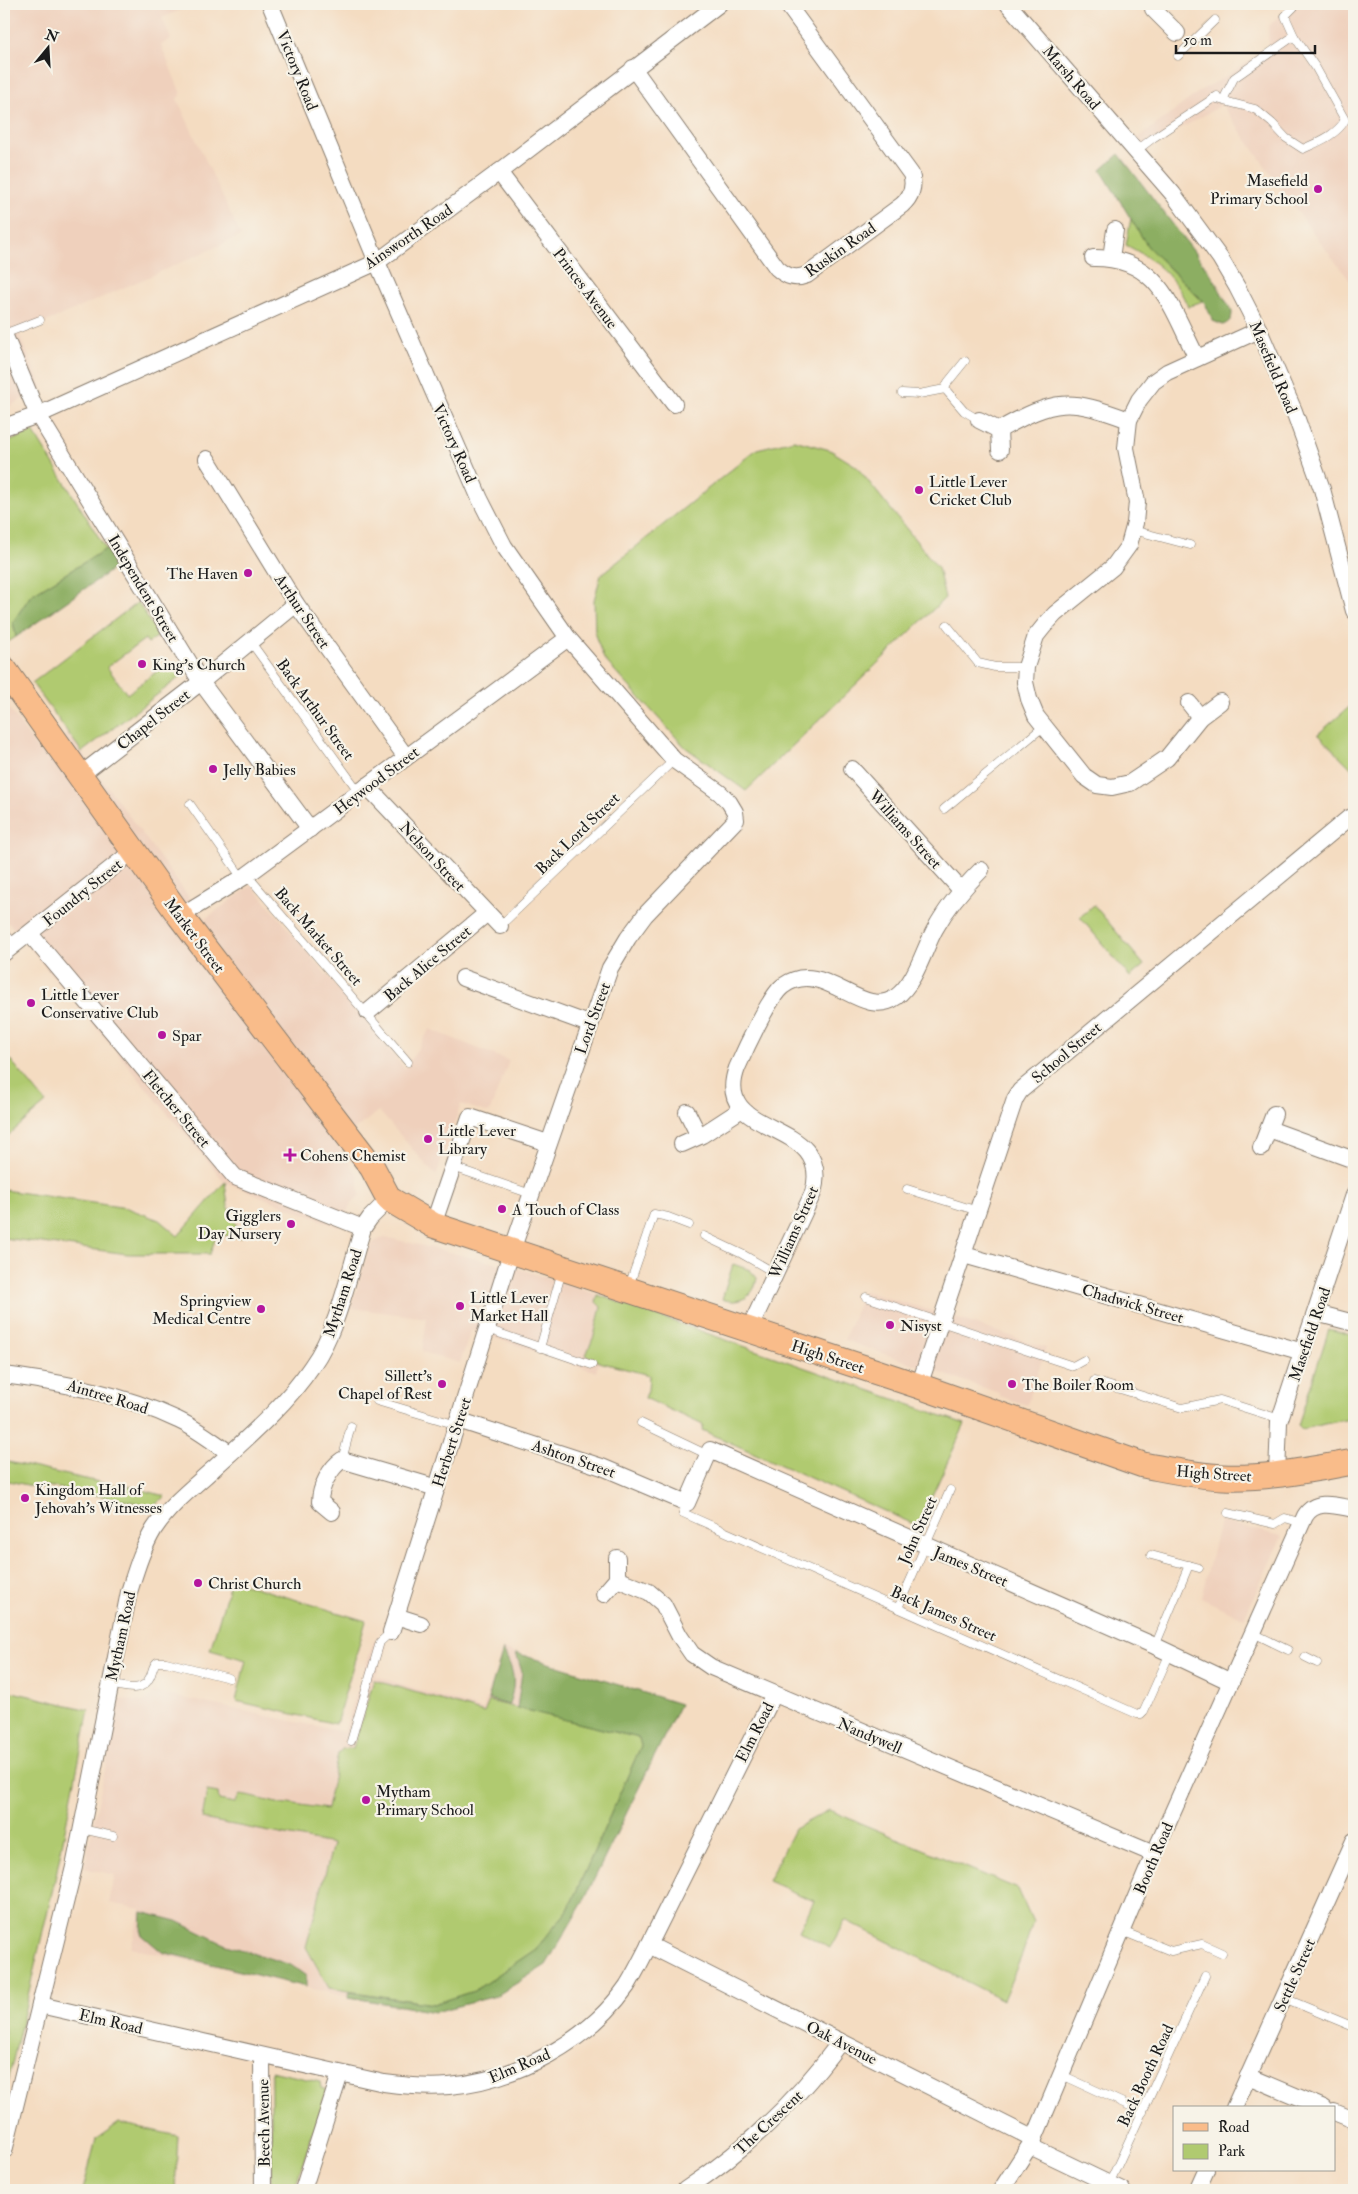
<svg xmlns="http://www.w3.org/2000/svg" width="1358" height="2194" font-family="'IM FELL Double Pica',serif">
  <rect width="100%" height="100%" fill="#f7f3e8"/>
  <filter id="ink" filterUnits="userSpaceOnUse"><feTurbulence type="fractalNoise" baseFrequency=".02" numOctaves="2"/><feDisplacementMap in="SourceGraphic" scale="10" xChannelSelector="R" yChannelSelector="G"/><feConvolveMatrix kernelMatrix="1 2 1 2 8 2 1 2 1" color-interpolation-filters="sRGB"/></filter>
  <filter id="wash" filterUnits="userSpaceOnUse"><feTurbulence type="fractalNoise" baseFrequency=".0096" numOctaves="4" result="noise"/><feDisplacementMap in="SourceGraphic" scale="20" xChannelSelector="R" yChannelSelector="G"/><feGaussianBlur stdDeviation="1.12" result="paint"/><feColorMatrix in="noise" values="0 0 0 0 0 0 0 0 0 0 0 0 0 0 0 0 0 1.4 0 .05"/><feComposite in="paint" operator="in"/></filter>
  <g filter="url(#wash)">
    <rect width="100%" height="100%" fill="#f4dcc1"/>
    <g fill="#efd0bc">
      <path d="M4,4H193L162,18L171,39L161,45L181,94L177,99L241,236L19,334L42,387L4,410Z"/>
      <path d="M1291,4H1354V286L1308,226L1222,105L1157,142L1147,152L1136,140L1204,88L1213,84L1269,48L1268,27Z"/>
      <path d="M4,701L40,753L68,733L205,919L252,885L405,1069L430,1029L509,1061L489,1113L461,1104L436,1176L379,1111L336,1143L358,1176L360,1195L352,1203L338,1227L225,1182L9,923L4,927Z"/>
      <path d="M385,1237L520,1269L598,1295L596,1302L601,1307L594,1336L586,1355L599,1362L596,1372L471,1330L460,1363L422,1352L427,1318L351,1308L369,1249L374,1242Z"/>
      <path d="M864,1291L956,1318L1046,1348L1027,1405L999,1396V1393L844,1340Z"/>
      <path d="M1220,1521L1282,1536L1244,1618L1201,1598Z"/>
      <path d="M374,1640L387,1644L376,1676L483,1710L503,1649L680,1704L582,1904L546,1965L496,1996L435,2012L375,2003L131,1948L141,1909L109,1903L115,1875L84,1868L120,1699L141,1702L148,1699L153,1692L344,1732Z"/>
    </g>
    <g fill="#b0ca70" stroke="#667346">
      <path d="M1131,218L1148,247L1202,301L1188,307C1175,276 1155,260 1126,245Z"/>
      <path d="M33,431L106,549L31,595L13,622L16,637L5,644L4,444Z"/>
      <path d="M794,440L830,450L856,466L938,568L945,598L746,791L685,747L604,659L595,635L594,600L601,575L757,449Z"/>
      <path d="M138,602L158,636L148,643L145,639L107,667L127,694L164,666L166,670L177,662L183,675L82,752L32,683Z"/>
      <path d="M1354,703V771L1318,734Z"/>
      <path d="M1094,905L1144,965L1130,977L1080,917Z"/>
      <path d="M4,1052L46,1103L4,1139Z"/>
      <path d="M225,1182L228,1206L242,1238L217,1234L210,1254H128L4,1238V1190L127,1208L159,1220L178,1236Z"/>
      <path d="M733,1264L750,1270L757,1278C754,1298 739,1305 722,1299Z"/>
      <path d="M598,1295L965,1424L918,1526L702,1430L703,1425L645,1398L648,1390L649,1375L599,1362L586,1355L594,1336L601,1307L596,1302Z"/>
      <path d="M1329,1329L1354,1336V1418L1302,1429L1298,1425Z"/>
      <path d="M4,1461L108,1484L124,1485L165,1496L154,1506L47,1486L46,1489L4,1480Z"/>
      <path d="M231,1580L366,1621L336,1724L236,1701L246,1660L210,1650Z"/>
      <path d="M374,1680L484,1713L489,1701L639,1738L641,1746L568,1910L536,1949L474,1991L433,2004L329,1988L306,1947L333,1844L202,1819L207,1791L218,1793L219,1800L235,1803L240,1795C256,1797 270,1802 286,1805L288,1803L327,1809L338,1754L342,1749L353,1748Z"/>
      <path d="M4,1690L89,1710L56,1875L4,2099Z"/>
      <path d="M829,1810L1018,1889L1033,1922L1022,1955L1003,2000L845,1920L830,1948L799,1931L814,1901L768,1881L794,1829Z"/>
      <path d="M271,2071L320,2082L321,2088L327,2090L294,2190H271Z"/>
      <path d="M119,2123L178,2136L175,2190H83L96,2139Z"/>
    </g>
    <g fill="#8cae62" stroke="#54653f">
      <path d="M1119,154L1211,274L1232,312C1232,319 1230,322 1223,325L1213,321L1205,303L1148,247L1101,170Z"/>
      <path d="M106,549L117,566L16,637L13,622L31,595Z"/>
      <path d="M503,1650C515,1673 516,1681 509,1705L488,1699Z"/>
      <path d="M516,1653L680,1704L582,1904L546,1965L496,1996L435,2012L348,1997L350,1992L433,2004L474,1991L536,1949L568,1910L641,1746L639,1738L517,1708L522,1672Z"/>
      <path d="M142,1912L177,1921L224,1944L291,1965L306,1976V1987L162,1952L141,1934Z"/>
    </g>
  </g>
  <g filter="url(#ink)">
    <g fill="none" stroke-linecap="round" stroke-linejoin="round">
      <defs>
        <g id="service">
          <path d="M1294,36L1285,16L1297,4"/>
          <path d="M1178,56L1215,20"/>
          <path d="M1213,98L1255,109L1272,123L1286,138L1303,149C1318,142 1337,135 1345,120L1316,68L1294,36L1234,78L1223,100"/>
          <path d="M1136,151L1153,138L1217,96"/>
          <path d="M4,334L40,320"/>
          <path d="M965,361L948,382L945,389L964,411L979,420"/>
          <path d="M902,393L919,394L945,389"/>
          <path d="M1133,530L1190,545"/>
          <path d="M947,625L978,663L995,667H1026"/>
          <path d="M250,641L359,792"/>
          <path d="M190,804L242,878"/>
          <path d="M944,809L1043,727"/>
          <path d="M247,875L408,1062"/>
          <path d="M500,926L674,760"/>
          <path d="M4,932L15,945"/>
          <path d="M453,1167L531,1194"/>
          <path d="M907,1189L978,1211"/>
          <path d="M704,1236L742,1254L775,1273"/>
          <path d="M629,1286L654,1214L668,1217L689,1225"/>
          <path d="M866,1297L1073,1366L1084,1360"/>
          <path d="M487,1329L592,1365"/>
          <path d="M540,1348L562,1271"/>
          <path d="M1094,1381L1182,1408L1220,1400L1280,1419"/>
          <path d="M377,1401L457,1425"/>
          <path d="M641,1423L708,1455"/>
          <path d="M342,1460L351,1426"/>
          <path d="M687,1503L683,1513L1137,1714H1141L1144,1711L1170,1653"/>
          <path d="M1228,1513L1275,1524L1285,1518L1302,1523"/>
          <path d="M1151,1555L1199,1568"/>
          <path d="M898,1608L950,1490"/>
          <path d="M1253,1633L1288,1650"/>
          <path d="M1155,1646L1189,1565"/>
          <path d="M1305,1657L1317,1663"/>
          <path d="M110,1684C125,1687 142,1694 150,1677C153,1671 152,1666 157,1662H166L229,1678"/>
          <path d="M351,1741L380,1642L391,1632"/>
          <path d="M82,1829L113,1836"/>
          <path d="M1122,1931L1171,1951L1202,1944L1222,1953"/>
          <path d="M1284,1998L1354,2027"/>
          <path d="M1062,2075L1143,2112"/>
          <path d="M1109,2184L1205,1976"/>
        </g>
        <g id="minor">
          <path d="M270,4L377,262L480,499L504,546L568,638L674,760L720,793L729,802L735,812L736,820L645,915L628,938L610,968L511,1253L391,1632"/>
          <path d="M1008,4L1173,194L1220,258L1237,287L1259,330L1294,411L1322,489L1354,611"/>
          <path d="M1158,4L1153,9L1177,33"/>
          <path d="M633,68L777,268C786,276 794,280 807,275L902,205C911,197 915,186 911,174L787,4"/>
          <path d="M499,172L674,404"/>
          <path d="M1093,258C1160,257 1171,308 1197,358"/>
          <path d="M1111,258L1115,230"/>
          <path d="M4,334L38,415L201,682L310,829"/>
          <path d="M979,420L999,430L1000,450"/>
          <path d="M4,427L38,415L377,262L499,172L719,4"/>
          <path d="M999,430C1056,398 1069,398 1129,420"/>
          <path d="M207,459L296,604L406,757"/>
          <path d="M1220,702L1200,717L1167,758L1130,783L1112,787L1097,785L1084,776L1036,716L1029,699L1025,682L1026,667L1036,636L1044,626L1055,614L1113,567L1129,545L1135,523L1137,502L1126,448L1129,420L1139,400L1153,382L1167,372L1259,330"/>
          <path d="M1189,703L1200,717"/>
          <path d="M852,769L961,890"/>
          <path d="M79,776L201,682L296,604"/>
          <path d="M367,786L500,926"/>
          <path d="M180,916L247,875L568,638"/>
          <path d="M30,934L235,1177L363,1228"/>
          <path d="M4,953L133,851"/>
          <path d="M463,978L589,1024"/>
          <path d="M368,1012L487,913"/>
          <path d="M687,1112L699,1136"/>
          <path d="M1269,1129L1354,1160"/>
          <path d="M682,1144L702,1135L742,1109"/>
          <path d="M1261,1148L1274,1114"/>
          <path d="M433,1225L470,1117L548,1143"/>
          <path d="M964,1255L1303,1352"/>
          <path d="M1316,1313L1354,1323"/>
          <path d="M749,1330L813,1193C835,1116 710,1140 737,1068C744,1052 770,995 783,986C824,956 861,1022 896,997C916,982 923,951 935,929C947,907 963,888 981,870"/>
          <path d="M4,1375C64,1383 123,1394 178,1420C196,1428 213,1442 230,1453"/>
          <path d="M919,1386L1015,1099L1020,1091L1349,818L1354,816"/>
          <path d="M458,1420L602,1467L687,1503L710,1450L1155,1646L1231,1682"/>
          <path d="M1277,1475L1279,1422L1354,1195"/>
          <path d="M332,1512L320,1502C320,1487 330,1468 342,1460L437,1488"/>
          <path d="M617,1579L649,1592L663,1604L679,1635L692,1654L711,1667L1154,1854"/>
          <path d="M604,1594L617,1579V1558"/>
          <path d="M396,1616L421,1624"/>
          <path d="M649,1945L1034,2139"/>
          <path d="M40,2005L384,2083C406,2086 427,2088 449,2086C516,2080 588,2042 627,1986C635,1973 642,1959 649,1945L774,1694"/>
          <path d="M262,2056L263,2190"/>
          <path d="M1248,2076L1324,2108"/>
          <path d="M1234,2108L1354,1841"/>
          <path d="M1334,2112L1354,2120"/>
          <path d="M1030,2146L1122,2190"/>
          <path d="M4,2151L74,1867L129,1592C136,1570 142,1549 154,1529C169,1506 192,1488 212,1470C247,1438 286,1405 312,1366C339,1328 349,1272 363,1228L370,1218L389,1199"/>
          <path d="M303,2190L340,2074"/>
          <path d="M685,2190C747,2149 796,2102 840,2042"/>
          <path d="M1001,2190L1034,2139L1154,1854L1305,1516C1316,1498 1337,1506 1354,1509"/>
          <path d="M1197,2190L1206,2170"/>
        </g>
        <path id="primary" d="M4,669L180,916L372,1167L389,1199L433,1225L919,1386L1143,1465C1170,1470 1196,1476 1223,1477C1268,1479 1311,1469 1354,1462"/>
      </defs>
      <use href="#service" stroke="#887c6e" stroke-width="9"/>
      <use href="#minor" stroke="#887c6e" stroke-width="18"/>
      <use href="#primary" stroke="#887c6e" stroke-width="27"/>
      <use href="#service" stroke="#fff" stroke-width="8"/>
      <use href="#minor" stroke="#fff" stroke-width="16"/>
      <use href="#primary" stroke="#f9bc8a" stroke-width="25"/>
    </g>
  </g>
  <g fill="#b5179e" stroke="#f7f3e8" stroke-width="2">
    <circle cx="1318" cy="189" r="5"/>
    <circle cx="919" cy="490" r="5"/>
    <circle cx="248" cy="573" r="5"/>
    <circle cx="142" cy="664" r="5"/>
    <circle cx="213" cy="769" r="5"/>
    <circle cx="31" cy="1003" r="5"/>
    <circle cx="162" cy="1035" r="5"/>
    <circle cx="428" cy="1139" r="5"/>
    <path d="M287.5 1147.5h5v5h5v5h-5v5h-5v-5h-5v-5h5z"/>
    <circle cx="502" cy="1209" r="5"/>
    <circle cx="291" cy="1224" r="5"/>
    <circle cx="460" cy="1306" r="5"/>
    <circle cx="261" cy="1309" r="5"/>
    <circle cx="890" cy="1325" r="5"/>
    <circle cx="442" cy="1384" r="5"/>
    <circle cx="1012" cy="1384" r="5"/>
    <circle cx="25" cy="1498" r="5"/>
    <circle cx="198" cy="1583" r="5"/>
    <circle cx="366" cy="1800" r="5"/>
  </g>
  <g text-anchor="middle" stroke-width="4.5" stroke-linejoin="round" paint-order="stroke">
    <g font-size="16" fill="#1c1c1c" stroke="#f7f3e8">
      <text transform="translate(298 70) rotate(68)" y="6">Victory Road</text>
      <text transform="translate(1072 77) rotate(49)" y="6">Marsh Road</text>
      <text transform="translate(408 236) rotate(-34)" y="6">Ainsworth Road</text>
      <text transform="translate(840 249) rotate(-35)" y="6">Ruskin Road</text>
      <text transform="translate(586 288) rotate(53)" y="6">Princes Avenue</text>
      <text transform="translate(1274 367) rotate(67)" y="6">Masefield Road</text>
      <text transform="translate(455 443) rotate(66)" y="6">Victory Road</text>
      <text transform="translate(144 588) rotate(59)" y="6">Independent Street</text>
      <text transform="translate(303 611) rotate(56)" y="6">Arthur Street</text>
      <text transform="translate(316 709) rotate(54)" y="6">Back Arthur Street</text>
      <text transform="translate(153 719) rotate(-38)" y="6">Chapel Street</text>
      <text transform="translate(376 780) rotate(-37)" y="6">Heywood Street</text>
      <text transform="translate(906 829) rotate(48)" y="6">Williams Street</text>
      <text transform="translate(577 833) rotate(-44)" y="6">Back Lord Street</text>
      <text transform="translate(433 856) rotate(47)" y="6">Nelson Street</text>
      <text transform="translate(82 892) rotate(-39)" y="6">Foundry Street</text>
      <text transform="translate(195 935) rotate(53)" y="6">Market Street</text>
      <text transform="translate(319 936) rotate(49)" y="6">Back Market Street</text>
      <text transform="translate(427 963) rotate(-40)" y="6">Back Alice Street</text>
      <text transform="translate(592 1018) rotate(-70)" y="6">Lord Street</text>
      <text transform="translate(1066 1052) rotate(-40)" y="6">School Street</text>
      <text transform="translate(177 1108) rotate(50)" y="6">Fletcher Street</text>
      <text transform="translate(793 1232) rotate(-66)" y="6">Williams Street</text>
      <text transform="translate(342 1293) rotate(-72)" y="6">Mytham Road</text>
      <text transform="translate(1133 1303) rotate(16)" y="6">Chadwick Street</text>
      <text transform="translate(1309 1334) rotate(-71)" y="6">Masefield Road</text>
      <text transform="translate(828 1356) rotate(18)" y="6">High Street</text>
      <text transform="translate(108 1396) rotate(17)" y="6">Aintree Road</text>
      <text transform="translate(451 1442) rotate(-72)" y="6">Herbert Street</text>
      <text transform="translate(574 1458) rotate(19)" y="6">Ashton Street</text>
      <text transform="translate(1214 1473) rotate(4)" y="6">High Street</text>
      <text transform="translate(917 1530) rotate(-66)" y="6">John Street</text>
      <text transform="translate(971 1566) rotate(23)" y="6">James Street</text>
      <text transform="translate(944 1613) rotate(24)" y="6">Back James Street</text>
      <text transform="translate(120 1636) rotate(-78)" y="6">Mytham Road</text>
      <text transform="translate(754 1732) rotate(-63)" y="6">Elm Road</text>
      <text transform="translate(870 1735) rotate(23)" y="6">Nandywell</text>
      <text transform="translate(1153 1858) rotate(-67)" y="6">Booth Road</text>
      <text transform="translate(1294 1975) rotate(-66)" y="6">Settle Street</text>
      <text transform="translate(111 2021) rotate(13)" y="6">Elm Road</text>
      <text transform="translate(842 2042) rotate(27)" y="6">Oak Avenue</text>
      <text transform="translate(519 2065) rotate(-23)" y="6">Elm Road</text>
      <text transform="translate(1145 2075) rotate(-65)" y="6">Back Booth Road</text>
      <text transform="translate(768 2122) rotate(-43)" y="6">The Crescent</text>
      <text transform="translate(263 2123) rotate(-91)" y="6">Beech Avenue</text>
    </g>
    <g font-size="16" fill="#1c1c1c" stroke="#f7f3e8" text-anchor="start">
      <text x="1308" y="186" text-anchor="end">Masefield<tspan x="1308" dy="18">Primary School</tspan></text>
      <text x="929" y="487">Little Lever<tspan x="929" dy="18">Cricket Club</tspan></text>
      <text x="238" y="579" text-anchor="end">The Haven</text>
      <text x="152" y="670">King's Church</text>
      <text x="223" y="775">Jelly Babies</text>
      <text x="41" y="1000">Little Lever<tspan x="41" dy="18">Conservative Club</tspan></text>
      <text x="172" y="1041">Spar</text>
      <text x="438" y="1136">Little Lever<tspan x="438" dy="18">Library</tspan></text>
      <text x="300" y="1161">Cohens Chemist</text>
      <text x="512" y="1215">A Touch of Class</text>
      <text x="281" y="1221" text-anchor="end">Gigglers<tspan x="281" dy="18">Day Nursery</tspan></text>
      <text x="470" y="1303">Little Lever<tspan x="470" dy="18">Market Hall</tspan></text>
      <text x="251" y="1306" text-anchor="end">Springview<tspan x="251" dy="18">Medical Centre</tspan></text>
      <text x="900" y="1331">Nisyst</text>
      <text x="432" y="1381" text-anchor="end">Sillett's<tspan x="432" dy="18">Chapel of Rest</tspan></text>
      <text x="1022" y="1390">The Boiler Room</text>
      <text x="35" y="1495">Kingdom Hall of<tspan x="35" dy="18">Jehovah's Witnesses</tspan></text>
      <text x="208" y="1589">Christ Church</text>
      <text x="376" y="1797">Mytham<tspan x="376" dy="18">Primary School</tspan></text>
    </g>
  </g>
  <rect width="1358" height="2194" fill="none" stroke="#f7f3e8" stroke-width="20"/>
  <rect x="1173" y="2106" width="162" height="65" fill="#f7f3e8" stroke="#9f9d96"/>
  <rect x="1183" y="2123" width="25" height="8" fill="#f9bc8a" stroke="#9f9d96"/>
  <text x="1218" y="2132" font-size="15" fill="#1c1c1c">Road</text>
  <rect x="1183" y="2144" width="25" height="15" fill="#b0ca70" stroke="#9f9d96"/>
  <text x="1218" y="2156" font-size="15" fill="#1c1c1c">Park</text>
  <g transform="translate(48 48) rotate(18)" stroke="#f7f3e8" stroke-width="4" paint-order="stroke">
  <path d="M0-4L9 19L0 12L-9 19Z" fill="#1c1c1c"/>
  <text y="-8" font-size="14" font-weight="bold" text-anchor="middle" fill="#1c1c1c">N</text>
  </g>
  <path d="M1176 45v8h139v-8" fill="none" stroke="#1c1c1c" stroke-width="2.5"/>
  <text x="1183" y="45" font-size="15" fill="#1c1c1c" stroke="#f7f3e8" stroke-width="4" paint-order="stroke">50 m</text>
</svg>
